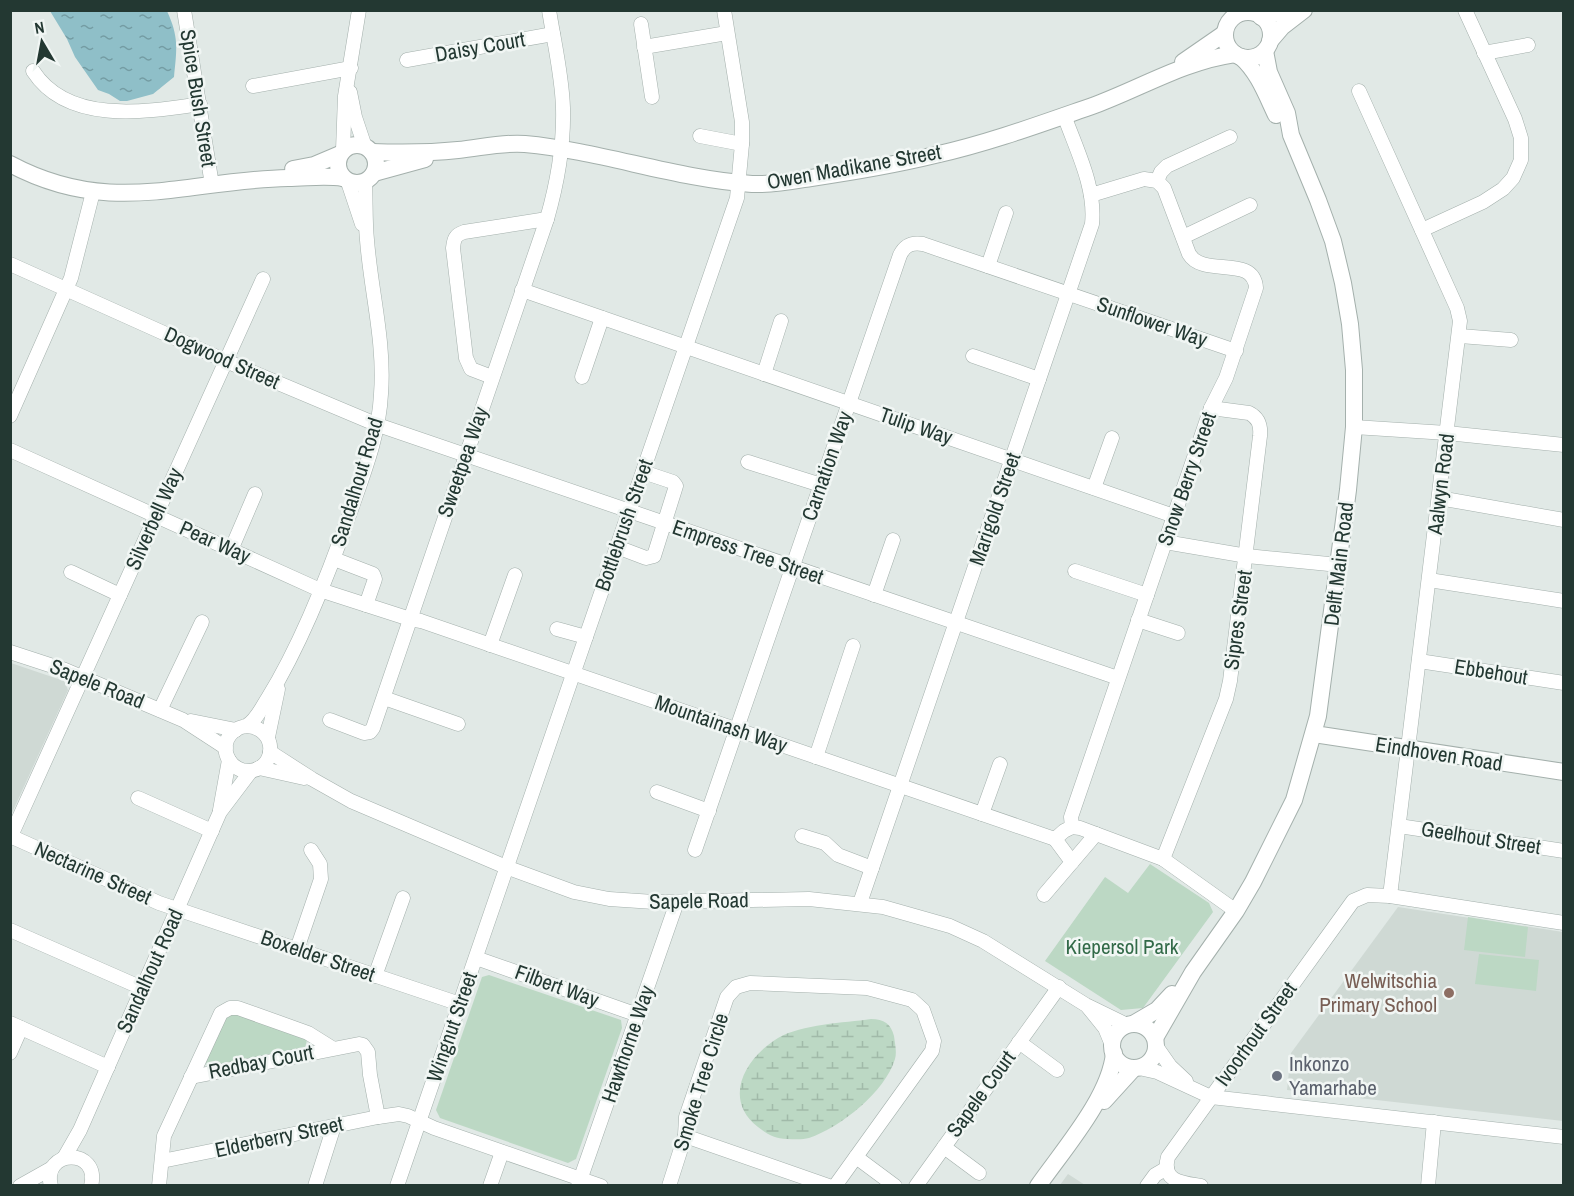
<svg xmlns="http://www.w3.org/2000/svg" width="1574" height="1196" font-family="'Archivo Narrow',sans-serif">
  <defs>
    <pattern id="wetland-marsh" width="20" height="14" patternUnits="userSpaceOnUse" patternTransform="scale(1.5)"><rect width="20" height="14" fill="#bcd8c4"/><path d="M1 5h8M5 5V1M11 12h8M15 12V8" fill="none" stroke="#a1baa9"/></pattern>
    <pattern id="water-ripples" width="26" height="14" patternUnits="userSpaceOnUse" patternTransform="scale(1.5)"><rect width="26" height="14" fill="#8fbfc8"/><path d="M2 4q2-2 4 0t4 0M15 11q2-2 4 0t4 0" fill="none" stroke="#749ca3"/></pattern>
  </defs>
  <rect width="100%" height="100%" fill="#e1e9e6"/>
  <g fill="#cfd9d4">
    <path d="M11,663L64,681L68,690L11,815Z"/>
    <path d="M1398,907L1563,932V1121L1287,1090L1291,1053Z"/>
    <path d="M1068,1174L1085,1185H1060Z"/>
  </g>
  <g fill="#bcd8c4">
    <path d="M1150,864L1209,903L1213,912L1143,1008L1121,1010L1045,961L1105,877L1128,893Z"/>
    <path d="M1468,917L1528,927L1525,957L1464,950Z"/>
    <path d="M1479,954L1539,960L1536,991L1475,984Z"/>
    <path d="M489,975L621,1020L622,1028L576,1159L568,1163L440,1118L436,1110L482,977Z"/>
    <path d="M232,1012L307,1040L305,1048L208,1067L204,1062L222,1018Z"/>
  </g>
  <path fill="url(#wetland-marsh)" d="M871,1019C884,1019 891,1024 894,1036C895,1044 897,1052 895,1059C885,1092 841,1127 809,1138C802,1140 794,1139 787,1139C775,1139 767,1134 758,1127C722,1099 745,1058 778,1038C802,1024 844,1023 871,1019Z"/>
  <path fill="url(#water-ripples)" d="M50,11H167C179,37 177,49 174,77L153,94L127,101H120L109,94L98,90L75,57L67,39Z"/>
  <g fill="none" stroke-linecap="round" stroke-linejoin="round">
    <defs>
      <g id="minor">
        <path d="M184,10L212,185"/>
        <path d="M641,24L652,97"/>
        <path d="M644,47L727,33"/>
        <path d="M1484,53L1528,45"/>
        <path d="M407,60L553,34"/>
        <path d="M33,71C68,125 146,112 200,104"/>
        <path d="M253,86L351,68"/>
        <path d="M1359,91L1457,308L1460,321L1390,896"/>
        <path d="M350,92L355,117L365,147"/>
        <path d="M700,136L742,144"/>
        <path d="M343,150L345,96L359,10"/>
        <path d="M1157,181L1161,172L1167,166L1230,137"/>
        <path d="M348,182L362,224"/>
        <path d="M1422,230L1483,202L1503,189L1513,178L1521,160V138L1515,119L1465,10"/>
        <path d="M1183,237L1250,205"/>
        <path d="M10,264L226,361L378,425L1118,678"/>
        <path d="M988,266L1006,213"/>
        <path d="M522,290L1174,516"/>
        <path d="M1460,336L1511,340"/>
        <path d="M973,356L1039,379"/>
        <path d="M764,374L781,321"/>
        <path d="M492,377L471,369L466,358L453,248C454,239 455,235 464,232L547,219"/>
        <path d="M582,377L602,318"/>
        <path d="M10,416L71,278L93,192"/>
        <path d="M1354,427L1447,433L1564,445"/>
        <path d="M10,450L320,590L410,619L421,621L1055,839L1064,831L1072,827"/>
        <path d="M748,462L821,485"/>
        <path d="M1094,488L1112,438"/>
        <path d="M1439,498L1564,520"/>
        <path d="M1165,542L1247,556L1339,565"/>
        <path d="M617,547L646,558L654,556L676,486L673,482L643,472"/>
        <path d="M231,550L255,494"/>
        <path d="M334,559L373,574L375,579L366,605"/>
        <path d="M1075,571L1147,595"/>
        <path d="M71,572L120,595"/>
        <path d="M1429,580L1564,601"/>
        <path d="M874,595L893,540"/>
        <path d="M1138,620L1178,633"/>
        <path d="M557,629L586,637"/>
        <path d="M490,645L515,575"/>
        <path d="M10,652L65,670L183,720L226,748"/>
        <path d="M1419,661L1564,683"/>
        <path d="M384,698L458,724"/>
        <path d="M160,710L202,622"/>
        <path d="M330,720L364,733L370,732L373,728L547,219C557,184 564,144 563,108C562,75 554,42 549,10"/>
        <path d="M191,721L236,730"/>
        <path d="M246,726C278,727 278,770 248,771C241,771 233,767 229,760C222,749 226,735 237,729C240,727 243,727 246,726C256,721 262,707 268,698C303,641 330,571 352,507C365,470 379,434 381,394C385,342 371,292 367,240C365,221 366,201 365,181"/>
        <path d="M268,737L278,689"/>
        <path d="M270,752L312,779L351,801L506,867L574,892L609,899L654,902L809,899L883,907L950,926L983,941L1086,1005L1127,1025"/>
        <path d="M816,757L853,646"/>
        <path d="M259,768L304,778"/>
        <path d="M657,792L709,811"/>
        <path d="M138,798L212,831"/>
        <path d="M220,810L229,760"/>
        <path d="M982,814L1000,764"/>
        <path d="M1399,826L1564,851"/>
        <path d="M1072,827L1071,817L1211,408L1226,378L1256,288C1254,254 1203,278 1189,254L1164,188L1157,181L1144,179L1091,195"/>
        <path d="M1072,827L1080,828L1163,859L1236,911"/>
        <path d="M10,836L159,903L460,1004"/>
        <path d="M802,836L825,843L838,855L872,868"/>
        <path d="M10,838L263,279"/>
        <path d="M1055,839L1072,862"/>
        <path d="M695,850L900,255C905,245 912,242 923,244L1236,351"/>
        <path d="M1163,859L1226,699L1230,681L1260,436C1261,426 1259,418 1249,413L1211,408"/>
        <path d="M1044,895L1096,834"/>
        <path d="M860,903L1092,224C1096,187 1076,149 1064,115"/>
        <path d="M10,930L142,988"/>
        <path d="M297,949L321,879L320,864L311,850"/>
        <path d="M476,958L638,1015"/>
        <path d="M375,976L403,898"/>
        <path d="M1088,1007L1105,1028L1112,1045"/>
        <path d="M10,1023L108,1067"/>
        <path d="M1019,1042L1057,1070"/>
        <path d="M1156,1046L1170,1066L1186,1081"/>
        <path d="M10,1053L21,1028"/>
        <path d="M1139,1068L1157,1072L1211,1097L1564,1137"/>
        <path d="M191,1077L359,1044L363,1045L368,1052L370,1075L378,1117"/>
        <path d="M685,1136L829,1186"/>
        <path d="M944,1147L979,1173"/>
        <path d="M856,1157L895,1186"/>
        <path d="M64,1158L80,1130L220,812L251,771"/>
        <path d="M162,1161L378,1117L399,1114L408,1116L434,1128L601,1186"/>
        <path d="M20,1186L52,1168"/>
        <path d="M51,1186C41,1149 101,1147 91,1186"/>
        <path d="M159,1186L164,1136L221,1013L230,1008H238L308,1033L332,1048"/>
        <path d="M315,1186L334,1126"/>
        <path d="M397,1186L737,198L742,144V122L724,10"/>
        <path d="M490,1186L502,1152"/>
        <path d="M578,1186L677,902"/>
        <path d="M669,1186L685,1136L686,1117L727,997L736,987L750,983L867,988L912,1000L923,1010L934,1041L932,1051L835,1186"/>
        <path d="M916,1186L1059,987"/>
        <path d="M1147,1186L1155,1175L1167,1168"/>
        <path d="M1201,1186C1183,1183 1161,1182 1168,1157L1353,901L1367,895L1390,896L1564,923"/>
        <path d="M1428,1186L1434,1122"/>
      </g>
      <g id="tertiary">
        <circle cx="1248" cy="35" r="23"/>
        <path d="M1261,17L1290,10"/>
        <path d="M1270,41L1282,27L1304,10"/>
        <path d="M1241,57C1258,72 1266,94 1276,115"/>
        <path d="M1183,62L1225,33"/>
        <circle cx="357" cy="164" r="19"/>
        <path d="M372,152C400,153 429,153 458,150C480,148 502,142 525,144C601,151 676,179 752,184C771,185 792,181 811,178C852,172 894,165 935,155C989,143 1043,123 1095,105C1141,88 1185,61 1235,54"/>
        <path d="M10,164C111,218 185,180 288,178C307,178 324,175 343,178"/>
        <path d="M293,169L314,165L340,154"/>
        <path d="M374,173L425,159"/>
        <path d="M1314,734L1564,772"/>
        <path d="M1133,1024L1157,1010L1172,994"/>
        <circle cx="1134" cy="1046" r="22"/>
        <path d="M1155,1038L1193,972L1236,911L1253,882L1294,800L1318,716L1348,490L1354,427V370L1350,324L1343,283L1333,241L1318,200L1291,135L1287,113L1269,72L1265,51"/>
        <path d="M1104,1101L1134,1068"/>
        <path d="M1038,1186C1063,1150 1110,1097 1114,1053"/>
      </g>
    </defs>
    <use href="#minor" stroke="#a4b0ac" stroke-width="15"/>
    <use href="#tertiary" stroke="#a4b0ac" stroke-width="18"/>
    <use href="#minor" stroke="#fff" stroke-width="14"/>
    <use href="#tertiary" stroke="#fff" stroke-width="16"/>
  </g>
  <circle fill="#8d6e63" stroke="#f1f6f4" stroke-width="2" cx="1449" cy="993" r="6"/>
  <circle fill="#6b7280" stroke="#f1f6f4" stroke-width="2" cx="1277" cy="1076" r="6"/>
  <g text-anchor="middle" stroke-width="5" stroke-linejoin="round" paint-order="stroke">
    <g font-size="21" fill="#233832" stroke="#f1f6f4">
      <text transform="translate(480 47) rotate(-10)" y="7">Daisy Court</text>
      <text transform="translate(198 98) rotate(81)" y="7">Spice Bush Street</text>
      <text transform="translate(854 167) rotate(-10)" y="7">Owen Madikane Street</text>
      <text transform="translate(1152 322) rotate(19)" y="7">Sunflower Way</text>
      <text transform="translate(222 358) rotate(24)" y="7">Dogwood Street</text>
      <text transform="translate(916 426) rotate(19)" y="7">Tulip Way</text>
      <text transform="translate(463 462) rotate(-71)" y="7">Sweetpea Way</text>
      <text transform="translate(827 466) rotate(-71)" y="7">Carnation Way</text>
      <text transform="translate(1187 479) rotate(-71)" y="7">Snow Berry Street</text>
      <text transform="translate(357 482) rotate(-73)" y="7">Sandalhout Road</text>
      <text transform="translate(1441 484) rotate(-83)" y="7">Aalwyn Road</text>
      <text transform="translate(995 509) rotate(-71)" y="7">Marigold Street</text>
      <text transform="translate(154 519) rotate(-66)" y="7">Silverbell Way</text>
      <text transform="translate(624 525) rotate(-71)" y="7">Bottlebrush Street</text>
      <text transform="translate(215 542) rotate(24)" y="7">Pear Way</text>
      <text transform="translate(748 552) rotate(19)" y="7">Empress Tree Street</text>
      <text transform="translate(1339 564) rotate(-83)" y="7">Delft Main Road</text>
      <text transform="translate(1238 620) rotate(-82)" y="7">Sipres Street</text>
      <text transform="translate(1491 672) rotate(9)" y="7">Ebbehout</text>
      <text transform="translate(97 684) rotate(22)" y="7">Sapele Road</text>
      <text transform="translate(721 724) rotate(19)" y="7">Mountainash Way</text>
      <text transform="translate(1439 754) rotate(9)" y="7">Eindhoven Road</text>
      <text transform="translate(1481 838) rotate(9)" y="7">Geelhout Street</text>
      <text transform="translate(93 873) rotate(24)" y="7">Nectarine Street</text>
      <text transform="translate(699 901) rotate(-1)" y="7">Sapele Road</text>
      <text transform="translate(318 956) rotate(19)" y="7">Boxelder Street</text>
      <text transform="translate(150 971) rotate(-66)" y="7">Sandalhout Road</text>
      <text transform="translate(557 986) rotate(20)" y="7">Filbert Way</text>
      <text transform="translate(452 1027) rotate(-71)" y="7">Wingnut Street</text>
      <text transform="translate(1256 1034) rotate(-54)" y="7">Ivoorhout Street</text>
      <text transform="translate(628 1044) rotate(-71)" y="7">Hawthorne Way</text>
      <text transform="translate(261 1062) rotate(-11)" y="7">Redbay Court</text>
      <text transform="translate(701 1082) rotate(-73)" y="7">Smoke Tree Circle</text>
      <text transform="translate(981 1094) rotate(-54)" y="7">Sapele Court</text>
      <text transform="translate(279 1137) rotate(-12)" y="7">Elderberry Street</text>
    </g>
    <g font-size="21" fill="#326a48" stroke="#f1f6f4">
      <text x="1122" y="954">Kiepersol Park</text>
    </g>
    <g font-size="21" fill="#785e54" stroke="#f1f6f4" text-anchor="end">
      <text x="1437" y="988">Welwitschia<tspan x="1437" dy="24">Primary School</tspan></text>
    </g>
    <g font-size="21" fill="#5b616d" stroke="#f1f6f4" text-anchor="start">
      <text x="1289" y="1071">Inkonzo<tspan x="1289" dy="24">Yamarhabe</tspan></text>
    </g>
  </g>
  <rect width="1574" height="1196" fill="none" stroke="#233832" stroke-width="24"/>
  <g transform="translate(42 42) rotate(350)" stroke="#f1f6f4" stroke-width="4.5" paint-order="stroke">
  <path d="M0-4.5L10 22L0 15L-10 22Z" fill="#233832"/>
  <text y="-9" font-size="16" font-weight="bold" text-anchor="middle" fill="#233832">N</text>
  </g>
</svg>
